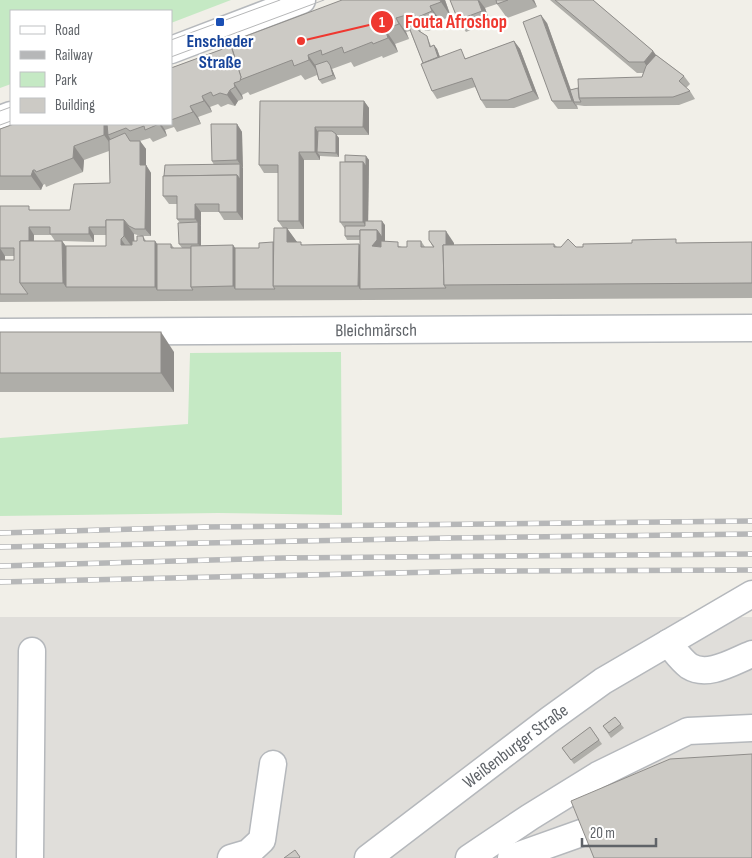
<svg xmlns="http://www.w3.org/2000/svg" width="752" height="858" font-family="'Sofia Sans Condensed',sans-serif">
  <rect width="100%" height="100%" fill="#f1efe8"/>
  <rect fill="#e0deda" x="0" y="617" width="752" height="241"/>
  <g fill="#c5e9c4">
    <path d="M0,0H231L171,23V11H11V84L0,88Z"/>
    <path d="M341,352L342,515L218,513L0,516V438L188,424L190,353Z"/>
  </g>
  <g fill="none" stroke-linecap="round" stroke-linejoin="round">
    <defs>
      <g id="minor">
        <path d="M171,50L302,0"/>
        <path d="M0,119L11,115"/>
        <path id="s1" d="M0,332L752,328"/>
        <path d="M668,643C675,651 681,660 689,666C708,678 734,661 752,654"/>
        <path d="M30,858L32,651"/>
        <path d="M231,858L248,853L262,840L273,764"/>
        <path id="s2" d="M368,858L549,720L603,681L752,594"/>
        <path d="M469,858L530,817L598,775L688,731L752,728"/>
        <path d="M511,858L587,831"/>
      </g>
    </defs>
    <use href="#minor" stroke="#b5b8bc" stroke-width="29"/>
    <use href="#minor" stroke="#fff" stroke-width="26"/>
    <g stroke="#b6b7b8" stroke-width="1">
      <path d="M171,40L280,0"/>
      <path d="M171,57L324,0"/>
      <path d="M0,111L11,107"/>
      <path d="M0,125L11,121"/>
    </g>
    <defs>
      <g id="rail">
        <path d="M0,533L204,527L752,521"/>
        <path d="M0,547L450,538L752,534"/>
        <path d="M0,566L283,558L752,554"/>
        <path d="M0,582L479,571L752,570"/>
      </g>
    </defs>
    <use href="#rail" stroke="#b6b7b8" stroke-width="5.5"/>
    <use href="#rail" stroke="#fff" stroke-width="4" stroke-dasharray="11" stroke-linecap="butt"/>
  </g>
  <g fill="#afaea9" fill-rule="evenodd">
    <path d="M342,0H445L451,17L440,20L442,26L428,31L424,30L422,28L420,29L421,32L427,36L431,46L434,45L437,49L440,57L467,58L514,41L520,49L539,99L514,108H486L481,100L475,87L437,99L432,91L423,63L410,31L406,32L409,39L395,44L398,52L383,58L382,56L354,67L351,62L332,69L336,79L322,84L319,80L317,75L305,80L301,75L250,95L248,92L242,95L243,99L238,101L235,106L228,104L221,107L218,104L210,107L212,112L198,117L201,124L177,132L174,127L165,130L167,136L153,142L150,138L140,141L146,149V165L151,173V236H141H143L146,241H155L157,244H171L174,248H182L179,244L180,223L177,219V204H169L163,196L214,165L212,161L237,124L242,132L243,220H224L219,212H201V246L233,245L235,248H259L273,242L283,228L278,221V173H264L259,165L260,101H364L369,108V135H336L339,138V157L320,156V160H304V229H287L297,242L303,245L359,244L360,246V240H347L345,236V229L340,222L345,162L366,156L369,160L368,221L385,225V241L402,247H407L421,241L425,247H433L429,240L454,243V245L554,244L557,247H576L679,243L752,242V298L368,300L0,302V206L31,210H70L110,183L109,151L84,160L83,172L46,187L45,184L43,185L41,190H0V129L14,124H171V68L231,46ZM134,234L141,236L137,241H134ZM34,235H51L55,241H34ZM94,235H106V246H66L62,241L94,242ZM5,256H14V260H5Z"/>
    <path d="M450,0H534L537,7L507,18L497,4L485,8L490,22L466,32L458,20Z"/>
    <path d="M550,0H593L653,51L656,55L684,76L690,84L686,88L690,91L695,99L679,105L584,106L577,105L578,109H558L552,101L547,23L571,90L642,77L643,73H637Z"/>
    <path d="M0,332L174,352V392H0Z"/>
    <path d="M615,717L624,728L611,738L603,726Z"/>
    <path d="M590,727L602,744L574,764L562,748Z"/>
  </g>
  <g fill="#8f8d8a">
    <path d="M440,0H445L451,17L441,2Z"/>
    <path d="M478,0H479L485,8L490,22L482,11Z"/>
    <path d="M532,0H534L537,7Z"/>
    <path d="M430,6L440,20L442,26L432,11Z"/>
    <path d="M541,15L547,23L575,102H574L578,109L572,101Z"/>
    <path d="M396,18L406,32L409,39L399,24Z"/>
    <path d="M385,29L395,44L398,52L388,38Z"/>
    <path d="M514,41L520,49L539,99L533,91Z"/>
    <path d="M434,45L437,49L443,66L440,62Z"/>
    <path d="M653,51L661,62L652,74L644,62Z"/>
    <path d="M308,55L318,69L319,74L309,60Z"/>
    <path d="M330,65L332,69L336,79L333,75Z"/>
    <path d="M234,83L242,95L243,99L235,87Z"/>
    <path d="M230,90L238,101L235,106L227,95Z"/>
    <path d="M202,96L210,107L212,112L204,101Z"/>
    <path d="M364,101L369,108V135L363,127Z"/>
    <path d="M190,106L198,117L201,124L193,112Z"/>
    <path d="M104,124H114L108,135L114,145V149L104,135Z"/>
    <path d="M159,124H161L165,130L167,136Z"/>
    <path d="M237,124L242,132L243,168L237,160Z"/>
    <path d="M315,127L320,135L317,152L320,156V160L315,152Z"/>
    <path d="M336,134L339,138V157L336,153Z"/>
    <path d="M140,141L146,149V165L151,173V236L145,229L140,165Z"/>
    <path d="M74,146L84,160L83,172L73,158Z"/>
    <path d="M299,152L304,160V229L299,221Z"/>
    <path d="M366,156L369,160L368,230L363,222V162Z"/>
    <path d="M240,164L243,168V220L237,212V175Z"/>
    <path d="M33,170L43,185L41,190L31,176Z"/>
    <path d="M195,204L201,212V226L195,219Z"/>
    <path d="M124,220L134,234L135,251L124,236Z"/>
    <path d="M382,221L385,225V251L372,246L377,230Z"/>
    <path d="M198,222L201,226V248L198,244Z"/>
    <path d="M29,227L34,235L33,283H28Z"/>
    <path d="M89,227L94,235V242L89,234Z"/>
    <path d="M287,228L297,242H287Z"/>
    <path d="M446,231L454,243V285H446Z"/>
    <path d="M121,239L131,253L121,245Z"/>
    <path d="M62,241L76,260L66,287L63,283Z"/>
    <path d="M155,241L165,255L157,290L155,287Z"/>
    <path d="M359,244L369,259L360,289L358,286Z"/>
    <path d="M233,245L243,259L235,289L233,286Z"/>
    <path d="M0,248L5,256V294H0Z"/>
    <path d="M161,332L174,352V392L161,373Z"/>
  </g>
  <g fill="#cccac5" stroke="#8f8d8a">
    <path d="M342,0H440L441,2L430,6L432,11L418,17L414,16L413,13L396,18L399,24L385,29L388,38L373,44L372,42L344,53L342,47L322,55L321,50L308,55L309,60L294,66L292,60L240,80L241,77L230,42Z"/>
    <path d="M450,0H478L482,11L458,20Z"/>
    <path d="M496,0H508L497,4Z"/>
    <path d="M555,0H593L653,51L644,62H629Z"/>
    <path d="M541,15L572,101H552L523,22Z"/>
    <path d="M417,24L419,31L427,36L430,47L434,45L438,57L423,63L409,27Z"/>
    <path d="M514,41L533,91L508,100H481L472,78L432,91L421,64L461,49L465,59Z"/>
    <path d="M231,46L241,77L240,81L234,83L235,87L230,90L227,95L220,93L213,96L211,92L202,96L204,101L190,106L193,112L171,120V68Z"/>
    <path d="M656,55L684,76L679,81L690,91L673,97L579,98L578,79L642,77L646,66Z"/>
    <path d="M327,61L330,65L333,75L319,80L315,65Z"/>
    <path d="M578,88L579,98L581,102H574L570,90Z"/>
    <path d="M260,101H364L363,127H315V152H299V221H278V165H259Z"/>
    <path d="M14,124H104V135L74,146L73,158L36,172L35,170H33L31,176H0V129Z"/>
    <path d="M107,124H159L145,130L144,126L130,131L126,128L108,135Z"/>
    <path d="M211,124H237V160L212,161Z"/>
    <path d="M318,131H332L336,134V153L317,152Z"/>
    <path d="M125,133L130,141H140V165H146L145,229H135L129,226L124,220H106V227H89V234H50V227H29V241H20V283L28,294H0V260H14V248H0V206H29V210H70L74,184L110,183L109,140Z"/>
    <path d="M345,155L366,156V166L363,162H345Z"/>
    <rect x="340" y="162" width="23" height="60"/>
    <path d="M240,164V179L237,175L164,176L165,165Z"/>
    <path d="M237,175V212H219V204H195V219H177V196H163V176Z"/>
    <path d="M106,220H124V236L121,239V245H132V241H137V236H143L144,241H155V287H66V246H106Z"/>
    <path d="M365,221H382V237L377,230H360V236H345V226H365Z"/>
    <path d="M198,222V244H179L178,223Z"/>
    <path d="M274,228H287V242H301V245L359,244L358,286H273Z"/>
    <path d="M360,230H377V240L372,246L381,247V241L398,242V247H407V241H421V247H434L429,240V231H446V245H443L444,285L446,288L360,289Z"/>
    <path d="M568,239L576,247H583V244L632,243V240L676,239V243L752,242V283L444,285L443,245L554,244V247H561Z"/>
    <path d="M20,241H62L63,283H20Z"/>
    <path d="M273,242V286L275,289H235V248H259V243Z"/>
    <path d="M157,244H171V248H191V287L193,290H157Z"/>
    <path d="M233,245V286L191,287V246Z"/>
    <rect x="0" y="332" width="161" height="41"/>
    <path d="M615,717L621,724L609,733L603,726Z"/>
    <path d="M590,727L599,740L571,760L562,748Z"/>
    <path d="M752,754V858H594L571,801L670,759Z"/>
    <path d="M295,850L300,857L299,858H284Z"/>
  </g>
  <rect fill="#1a4fb4" stroke="#fff" stroke-width="2" x="215" y="17" width="10" height="10" rx="2.5"/>
  <g text-anchor="middle" stroke-width="4.5" stroke-linejoin="round" paint-order="stroke">
    <g font-size="18" font-weight="bold" fill="#164399" stroke="#fff">
      <text x="220" y="47">Enscheder<tspan x="220" dy="21">Straße</tspan></text>
    </g>
    <g font-size="18" fill="#5f6368" stroke="#fff">
      <text dy="6" stroke="none"><textPath href="#s1" startOffset="376">Bleichmärsch</textPath></text>
      <text dy="6" stroke="none"><textPath href="#s2" startOffset="185">Weißenburger Straße</textPath></text>
    </g>
  </g>
  <path fill="none" stroke="#ef3830" stroke-width="2" d="M301 41L382 22"/>
  <g fill="#ef3830" stroke="#fff" stroke-width="2">
    <circle cx="301" cy="41" r="5"/>
    <circle cx="382" cy="22" r="12"/>
  </g>
  <g font-size="15" text-anchor="middle" font-weight="bold" fill="#fff">
    <text x="382" y="27">1</text>
  </g>
  <g font-size="19" text-anchor="middle" font-weight="bold" fill="#ef3830" stroke="#fff" stroke-width="4.5" stroke-linejoin="round" paint-order="stroke">
    <text x="456" y="28">Fouta Afroshop</text>
  </g>
  <rect x="10" y="10" width="162" height="115" fill="#ffffff" stroke="#bfc1c3"/>
  <rect x="20" y="26" width="25" height="8" fill="#ffffff" stroke="#bfc1c3"/>
  <text x="55" y="35" font-size="15" fill="#5f6368">Road</text>
  <rect x="20" y="51" width="25" height="8" fill="#b6b7b8" stroke="#bfc1c3"/>
  <text x="55" y="60" font-size="15" fill="#5f6368">Railway</text>
  <rect x="20" y="72" width="25" height="15" fill="#c5e9c4" stroke="#bfc1c3"/>
  <text x="55" y="85" font-size="15" fill="#5f6368">Park</text>
  <rect x="20" y="98" width="25" height="15" fill="#cccac5" stroke="#bfc1c3"/>
  <text x="55" y="110" font-size="15" fill="#5f6368">Building</text>
  <path d="M582 838v8h74v-8" fill="none" stroke="#5f6368" stroke-width="2.5"/>
  <text x="590" y="838" font-size="15" fill="#5f6368" stroke="#ffffff" stroke-width="4" paint-order="stroke">20 m</text>
</svg>
